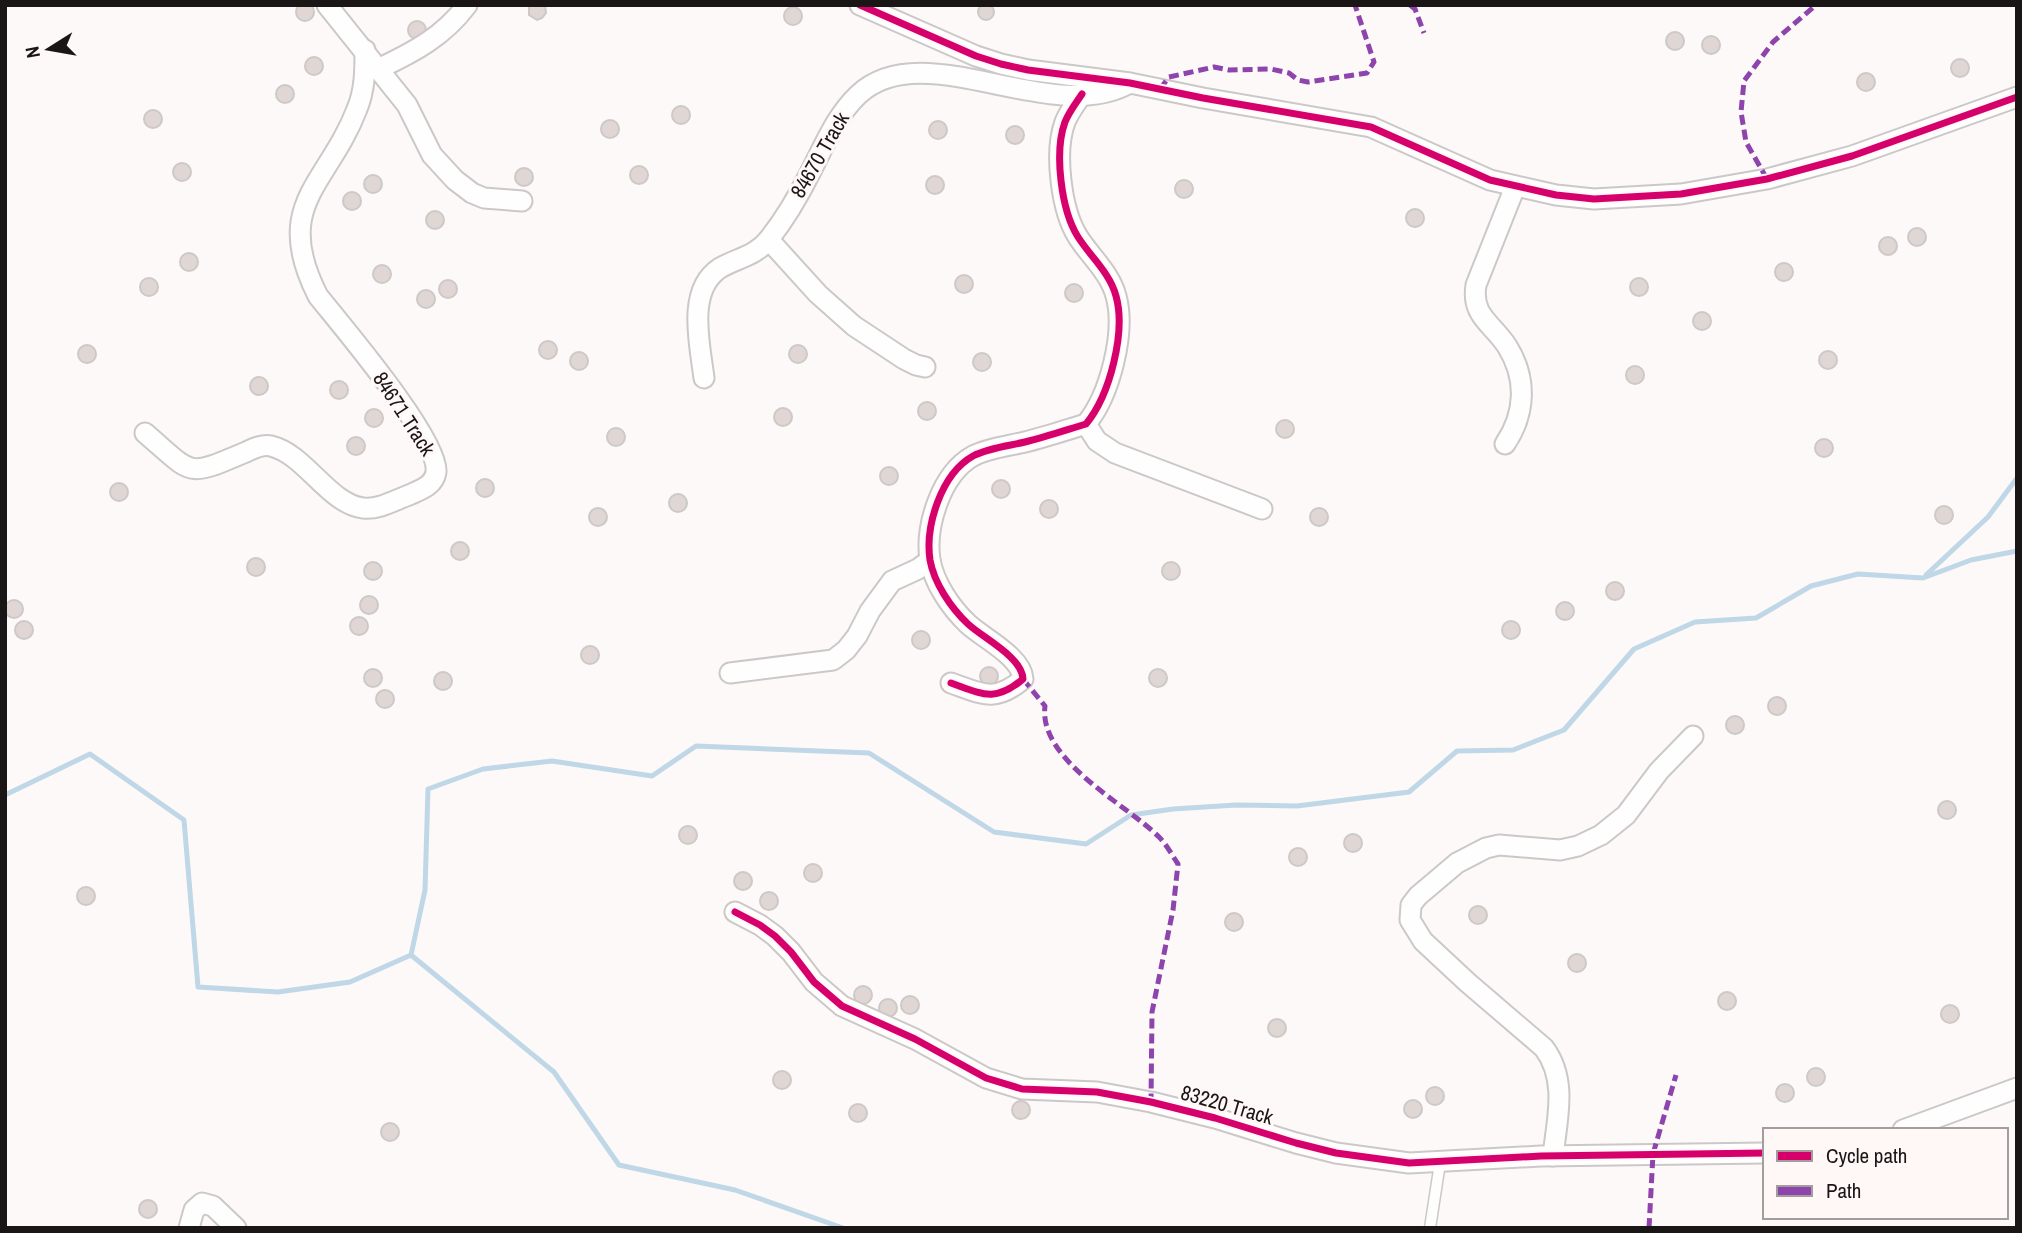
<svg xmlns="http://www.w3.org/2000/svg" width="2022" height="1233" font-family="'Archivo Narrow',sans-serif">
  <rect width="100%" height="100%" fill="#fdf9f8"/>
  <g fill="none" stroke-linecap="round" stroke-linejoin="round">
    <g stroke="#bfd7e6" stroke-width="5">
      <path d="M1926,575L1988,517L2017,478"/>
      <path d="M5,795L90,754L184,820L198,987L278,992L350,982L411,955L425,890L428,789L483,769L552,761L652,776L696,746L869,753L994,832L1086,844L1131,815L1173,809L1236,805L1297,806L1409,792L1457,751L1513,750L1564,730L1634,649L1695,622L1756,618L1811,586L1858,574L1923,578L1971,560L2017,551"/>
      <path d="M411,955L554,1072L619,1165L735,1190L843,1228"/>
    </g>
  </g>
  <g fill="#e0d6d3" stroke="#ccc9c8" stroke-width="2">
    <circle cx="305" cy="12" r="9"/>
    <circle cx="986" cy="12" r="8"/>
    <path d="M545,5L546,13L542,18L537,20L529,15V5Z"/>
    <circle cx="793" cy="16" r="9"/>
    <circle cx="417" cy="30" r="9"/>
    <circle cx="1675" cy="41" r="9"/>
    <circle cx="1711" cy="45" r="9"/>
    <circle cx="314" cy="66" r="9"/>
    <circle cx="1960" cy="68" r="9"/>
    <circle cx="1866" cy="82" r="9"/>
    <circle cx="285" cy="94" r="9"/>
    <circle cx="681" cy="115" r="9"/>
    <circle cx="153" cy="119" r="9"/>
    <circle cx="610" cy="129" r="9"/>
    <circle cx="938" cy="130" r="9"/>
    <circle cx="1015" cy="135" r="9"/>
    <circle cx="182" cy="172" r="9"/>
    <circle cx="639" cy="175" r="9"/>
    <circle cx="524" cy="177" r="9"/>
    <circle cx="373" cy="184" r="9"/>
    <circle cx="935" cy="185" r="9"/>
    <circle cx="1184" cy="189" r="9"/>
    <circle cx="352" cy="201" r="9"/>
    <circle cx="1415" cy="218" r="9"/>
    <circle cx="435" cy="220" r="9"/>
    <circle cx="1917" cy="237" r="9"/>
    <circle cx="1888" cy="246" r="9"/>
    <circle cx="189" cy="262" r="9"/>
    <circle cx="1784" cy="272" r="9"/>
    <circle cx="382" cy="274" r="9"/>
    <circle cx="964" cy="284" r="9"/>
    <circle cx="1639" cy="287" r="9"/>
    <circle cx="149" cy="287" r="9"/>
    <circle cx="448" cy="289" r="9"/>
    <circle cx="1074" cy="293" r="9"/>
    <circle cx="426" cy="299" r="9"/>
    <circle cx="1702" cy="321" r="9"/>
    <circle cx="548" cy="350" r="9"/>
    <circle cx="87" cy="354" r="9"/>
    <circle cx="798" cy="354" r="9"/>
    <circle cx="1828" cy="360" r="9"/>
    <circle cx="579" cy="361" r="9"/>
    <circle cx="982" cy="362" r="9"/>
    <circle cx="1635" cy="375" r="9"/>
    <circle cx="259" cy="386" r="9"/>
    <circle cx="339" cy="390" r="9"/>
    <circle cx="927" cy="411" r="9"/>
    <circle cx="783" cy="417" r="9"/>
    <circle cx="374" cy="418" r="9"/>
    <circle cx="1285" cy="429" r="9"/>
    <circle cx="616" cy="437" r="9"/>
    <circle cx="356" cy="446" r="9"/>
    <circle cx="1824" cy="448" r="9"/>
    <circle cx="889" cy="476" r="9"/>
    <circle cx="485" cy="488" r="9"/>
    <circle cx="1001" cy="489" r="9"/>
    <circle cx="119" cy="492" r="9"/>
    <circle cx="678" cy="503" r="9"/>
    <circle cx="1049" cy="509" r="9"/>
    <circle cx="1944" cy="515" r="9"/>
    <circle cx="598" cy="517" r="9"/>
    <circle cx="1319" cy="517" r="9"/>
    <circle cx="460" cy="551" r="9"/>
    <circle cx="256" cy="567" r="9"/>
    <circle cx="1171" cy="571" r="9"/>
    <circle cx="373" cy="571" r="9"/>
    <circle cx="1615" cy="591" r="9"/>
    <circle cx="369" cy="605" r="9"/>
    <circle cx="14" cy="609" r="9"/>
    <circle cx="1565" cy="611" r="9"/>
    <circle cx="359" cy="626" r="9"/>
    <circle cx="24" cy="630" r="9"/>
    <circle cx="1511" cy="630" r="9"/>
    <circle cx="921" cy="640" r="9"/>
    <circle cx="590" cy="655" r="9"/>
    <circle cx="989" cy="676" r="9"/>
    <circle cx="373" cy="678" r="9"/>
    <circle cx="1158" cy="678" r="9"/>
    <circle cx="443" cy="681" r="9"/>
    <circle cx="385" cy="699" r="9"/>
    <circle cx="1777" cy="706" r="9"/>
    <circle cx="1735" cy="725" r="9"/>
    <circle cx="1947" cy="810" r="9"/>
    <circle cx="688" cy="835" r="9"/>
    <circle cx="1353" cy="843" r="9"/>
    <circle cx="1298" cy="857" r="9"/>
    <circle cx="813" cy="873" r="9"/>
    <circle cx="743" cy="881" r="9"/>
    <circle cx="86" cy="896" r="9"/>
    <circle cx="769" cy="901" r="9"/>
    <circle cx="1478" cy="915" r="9"/>
    <circle cx="1234" cy="922" r="9"/>
    <circle cx="1577" cy="963" r="9"/>
    <circle cx="863" cy="995" r="9"/>
    <circle cx="1727" cy="1001" r="9"/>
    <circle cx="910" cy="1005" r="9"/>
    <circle cx="888" cy="1008" r="9"/>
    <circle cx="1950" cy="1014" r="9"/>
    <circle cx="1277" cy="1028" r="9"/>
    <circle cx="1816" cy="1077" r="9"/>
    <circle cx="782" cy="1080" r="9"/>
    <circle cx="1785" cy="1093" r="9"/>
    <circle cx="1435" cy="1096" r="9"/>
    <circle cx="1413" cy="1109" r="9"/>
    <circle cx="1021" cy="1110" r="9"/>
    <circle cx="858" cy="1113" r="9"/>
    <circle cx="390" cy="1132" r="9"/>
    <circle cx="148" cy="1209" r="9"/>
  </g>
  <g fill="none" stroke-linecap="round" stroke-linejoin="round">
    <defs>
      <path id="service" d="M1430,1228L1440,1163"/>
      <g id="minor">
        <path d="M327,5L407,105L432,155L455,180L472,193L484,198L522,201"/>
        <path d="M860,5L976,56L1001,64L1028,70L1130,83L1203,98L1371,127L1490,180L1556,195L1594,199L1681,194L1767,179L1852,156L2017,97"/>
        <path d="M380,68C414,52 444,36 467,5"/>
        <path d="M769,240L818,294L854,326L904,359L916,365L925,367"/>
        <path d="M704,378C700,345 686,290 720,268C737,258 756,256 769,239C785,219 800,193 811,171C825,144 836,116 858,95C922,34 1047,125 1126,85"/>
        <path d="M1086,424L1097,441L1115,453L1262,509"/>
        <path d="M145,433C194,475 185,478 246,452C254,448 263,444 271,446C305,454 329,504 363,508C379,510 395,500 409,495C420,490 434,486 436,472C440,441 341,325 318,296C271,204 328,185 357,109C365,90 365,70 365,50"/>
        <path d="M1505,444C1526,413 1527,378 1507,346C1492,323 1471,316 1476,285L1515,187"/>
        <path d="M730,673L833,660L846,650L857,636L870,611L892,581L918,569L930,560"/>
        <path d="M951,683C982,694 995,703 1023,679C1022,657 983,638 968,624C951,608 934,583 930,560C925,526 941,474 973,456C988,448 1008,446 1025,442C1045,437 1066,430 1086,424C1110,395 1126,332 1116,296C1110,273 1090,256 1078,237C1061,210 1054,152 1065,122C1069,112 1076,103 1082,94"/>
        <path d="M735,912L760,925L775,936L791,952L814,982L842,1006L915,1039L986,1078L1022,1089L1097,1092L1151,1102L1215,1118L1296,1143L1336,1153L1409,1163L1541,1156L1765,1153"/>
        <path d="M1903,1130L2017,1088"/>
        <path d="M1553,1156C1557,1119 1568,1080 1544,1048L1467,982L1423,941L1410,920L1411,905L1418,896L1457,863L1486,848L1499,845L1560,850L1578,846L1601,835L1626,815L1659,771L1693,736"/>
        <path d="M189,1228L194,1210L202,1203L213,1206L236,1228"/>
      </g>
    </defs>
    <use href="#service" stroke="#ccc8c7" stroke-width="13"/>
    <use href="#minor" stroke="#ccc8c7" stroke-width="23"/>
    <use href="#service" stroke="#fffefe" stroke-width="10"/>
    <use href="#minor" stroke="#fffefe" stroke-width="19"/>
    <g stroke="#8e44ad" stroke-width="5" stroke-dasharray="10 5" stroke-linecap="butt">
      <path d="M1410,5L1415,9L1424,33"/>
      <path d="M1160,89L1169,77L1214,67L1229,70L1271,69L1289,73L1298,80L1308,82L1367,73L1374,62L1355,5"/>
      <path d="M1767,179L1746,142L1741,112L1744,81L1773,42L1816,5"/>
      <path d="M1023,679L1045,706C1038,760 1126,804 1159,837C1166,844 1172,855 1178,864L1173,910L1152,1012L1151,1102"/>
      <path d="M1649,1228L1653,1154L1676,1075"/>
    </g>
    <defs>
      <g id="cycleway">
        <path d="M860,5L976,56L1001,64L1028,70L1130,83L1203,98L1371,127L1490,180L1556,195L1594,199L1681,194L1767,179L1852,156L2017,97"/>
        <path d="M951,683C982,694 995,703 1023,679C1022,657 983,638 968,624C951,608 934,583 930,560C925,526 941,474 973,456C988,448 1008,446 1025,442C1045,437 1066,430 1086,424C1110,395 1126,332 1116,296C1110,273 1090,256 1078,237C1061,210 1054,152 1065,122C1069,112 1076,103 1082,94"/>
        <path d="M735,912L760,925L775,936L791,952L814,982L842,1006L915,1039L986,1078L1022,1089L1097,1092L1151,1102L1215,1118L1296,1143L1336,1153L1409,1163L1541,1156L1765,1153"/>
      </g>
    </defs>
    <use href="#cycleway" stroke="#fff8f6" stroke-width="11"/>
    <use href="#cycleway" stroke="#d6006c" stroke-width="7"/>
  </g>
  <g text-anchor="middle" stroke-width="6" stroke-linejoin="round" paint-order="stroke">
    <g font-size="21" fill="#191615" stroke="#fff8f6">
      <text transform="translate(820 155) rotate(-60)" y="7">84670 Track</text>
      <text transform="translate(404 414) rotate(57)" y="7">84671 Track</text>
      <text transform="translate(1227 1105) rotate(16)" y="7">83220 Track</text>
    </g>
  </g>
  <rect width="2022" height="1233" fill="none" stroke="#191615" stroke-width="14"/>
  <rect x="1763" y="1128" width="245" height="91" fill="#fff8f6" stroke="#a39e9c" stroke-width="2"/>
  <rect x="1777" y="1151" width="35" height="10" fill="#d6006c" stroke="#a39e9c" stroke-width="2"/>
  <text x="1826" y="1163" font-size="21" fill="#191615">Cycle path</text>
  <rect x="1777" y="1186" width="35" height="10" fill="#8e44ad" stroke="#a39e9c" stroke-width="2"/>
  <text x="1826" y="1198" font-size="21" fill="#191615">Path</text>
  <g transform="translate(49 49) rotate(259)" stroke="#fff8f6" stroke-width="5" paint-order="stroke">
  <path d="M0-5L12 26L0 18L-12 26Z" fill="#191615"/>
  <text y="-10" font-size="19" font-weight="bold" text-anchor="middle" fill="#191615">N</text>
  </g>
</svg>
